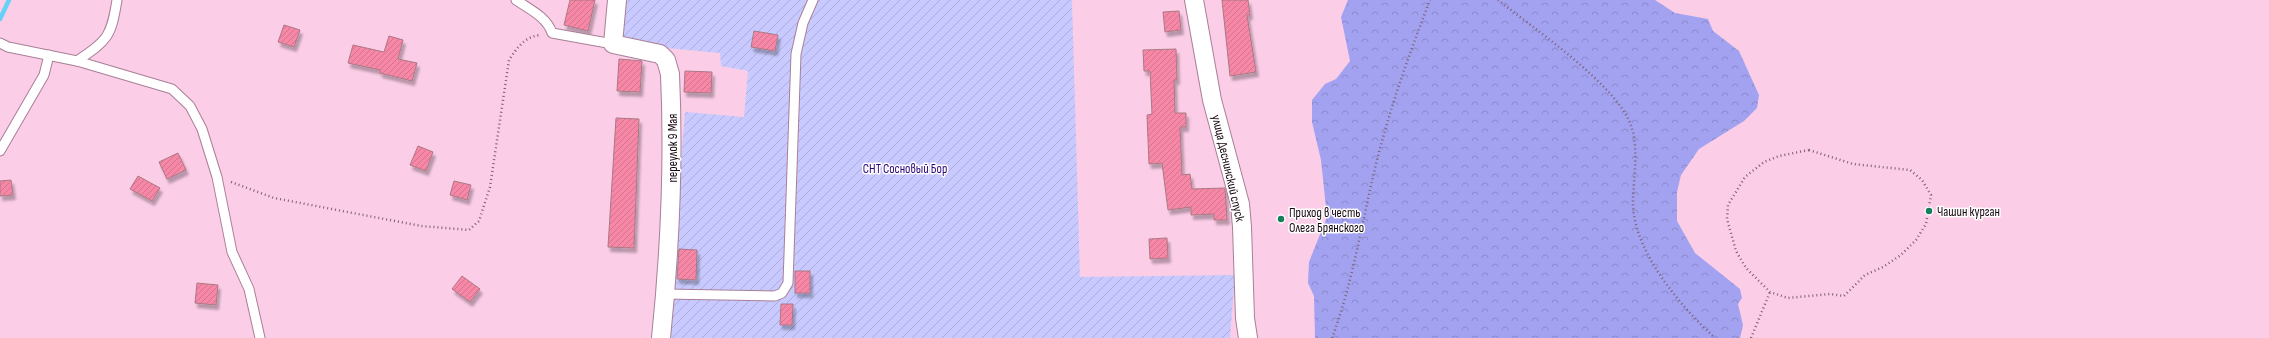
<svg xmlns="http://www.w3.org/2000/svg" width="2269" height="338" font-family="'Sofia Sans Condensed',sans-serif">
  <defs>
    <pattern id="forest-crowns" width="20" height="18" patternUnits="userSpaceOnUse"><rect width="20" height="18" fill="#a2a2f0"/><path d="M2 6a3 3 0 1 1 6 0M12 15a3 3 0 1 1 6 0" fill="none" stroke="#8b8acd"/></pattern>
    <pattern id="garden-furrows" width="10" height="10" patternUnits="userSpaceOnUse"><rect width="10" height="10" fill="#c8caff"/><path d="M-1 1l2-2M0 10L10 0M9 11l2-2" fill="none" stroke="#abacda"/></pattern>
    <pattern id="building-hatch" width="6" height="6" patternUnits="userSpaceOnUse"><rect width="6" height="6" fill="#f787a6"/><path d="M-1 1l2-2M0 6l6-6M5 7l2-2" fill="none" stroke="#d3738e"/></pattern>
    <filter id="shadow"><feDropShadow dx="2.5" dy="4.5" stdDeviation="1" flood-color="#0004"/></filter>
  </defs>
  <rect width="100%" height="100%" fill="#fbcde7"/>
  <path fill="url(#forest-crowns)" d="M1348,0H1655L1675,13L1708,19L1713,31L1739,51L1759,95L1757,108L1744,121L1699,149L1681,175L1677,192V221L1695,253L1740,289L1742,298L1738,304L1743,325L1740,338H1315L1314,296L1308,283L1309,262L1327,217L1321,160L1312,122V100L1325,84L1336,79L1350,61L1341,17Z"/>
  <path fill="url(#garden-furrows)" d="M621,0H1072L1080,277L1235,275L1230,338H667L685,112L744,117L748,71L721,66L720,53L666,48L621,38Z"/>
  <g fill="none" stroke-linecap="round" stroke-linejoin="round">
    <path stroke="#65d1f6" stroke-width="4.5" d="M0,19L9,0"/>
  </g>
  <g fill="url(#building-hatch)" stroke="#a97984" filter="url(#shadow)">
    <path d="M570,0H595L588,31L564,25Z"/>
    <path d="M1222,0H1248L1250,15H1247L1256,72L1230,76Z"/>
    <path d="M1179,11L1181,30L1165,32L1163,12Z"/>
    <path d="M284,25L300,30L294,47L278,42Z"/>
    <path d="M754,31L778,35L775,51L751,47Z"/>
    <path d="M389,36L403,40L398,59L417,63L412,81L380,73V70L348,63L353,45L384,52Z"/>
    <path d="M1176,49L1177,80H1174L1175,113H1186V127H1180L1182,175L1190,174L1192,189L1225,188L1227,220H1214V214L1191,215V207L1168,210L1162,163L1149,164L1147,115L1152,114L1150,71H1144L1143,50Z"/>
    <path d="M619,59L642,61L640,92L617,91Z"/>
    <path d="M685,71L712,72L711,93L684,92Z"/>
    <path d="M616,118L639,119L634,248L608,247Z"/>
    <path d="M418,146L433,152L426,171L410,165Z"/>
    <path d="M178,153L186,170L167,179L159,162Z"/>
    <path d="M138,176L160,188L152,201L130,189Z"/>
    <path d="M11,180L13,195L0,196V181Z"/>
    <path d="M454,181L471,185L467,200L450,195Z"/>
    <path d="M1167,238L1168,258L1150,259L1149,239Z"/>
    <path d="M679,249L697,250L696,280L677,279Z"/>
    <rect x="795" y="271" width="15" height="22"/>
    <path d="M462,276L480,289L470,302L452,289Z"/>
    <path d="M197,283L218,285L216,305L195,303Z"/>
    <path d="M781,304H793L792,325H780Z"/>
  </g>
  <g fill="none" stroke-linecap="round" stroke-linejoin="round">
    <defs>
      <g id="lane">
        <path d="M516,0C529,9 547,17 552,33L613,44"/>
        <path d="M0,43L8,47L77,61L172,89L190,106L202,129L217,177L232,252L249,289L260,338"/>
        <path d="M77,61C108,40 111,37 117,0"/>
        <path d="M0,151L44,75L49,55"/>
        <path d="M665,294L775,296L782,293L788,283L796,54L803,23L813,0"/>
      </g>
      <g id="street">
        <path d="M617,0L613,44L660,54L666,60L670,74C674,162 670,250 661,338"/>
        <path d="M1194,0L1212,100L1240,204L1242,227L1245,318L1248,338"/>
      </g>
    </defs>
    <use href="#lane" stroke="#a97f97" stroke-width="11"/>
    <use href="#street" stroke="#a97f97" stroke-width="20"/>
    <g stroke="#7d6071" stroke-width="2.5" stroke-dasharray="1 3" stroke-linecap="butt">
      <path d="M1498,0C1532,27 1615,84 1630,123C1640,147 1633,178 1633,204C1634,252 1681,307 1715,338"/>
      <path d="M1809,150L1853,164L1910,170L1922,180L1931,195L1926,224L1916,240L1901,255L1883,267L1865,275L1844,296L1830,294L1788,298L1770,292L1746,268L1736,251L1727,219L1728,205L1745,177L1764,162L1779,156Z"/>
      <path d="M231,182L274,198L421,226L469,230L479,221L490,187L509,60C517,48 524,37 540,35"/>
      <path d="M1332,338C1353,282 1362,222 1376,164C1390,108 1409,54 1430,0"/>
      <path d="M1751,338L1770,292"/>
    </g>
    <use href="#lane" stroke="#fff" stroke-width="9"/>
    <use href="#street" stroke="#fff" stroke-width="18"/>
  </g>
  <g fill="#147f5a" stroke="#fefefe" stroke-width="1.5">
    <circle cx="1929" cy="211" r="4"/>
    <circle cx="1281" cy="219" r="4"/>
  </g>
  <g text-anchor="middle" stroke-width="3" stroke-linejoin="round" paint-order="stroke">
    <g font-size="13" fill="#160710" stroke="#fefefe">
      <text transform="translate(672 148) rotate(-90)" y="5">переулок 9 Мая</text>
      <text transform="translate(1229 168) rotate(77)" y="5">улица Деснинский спуск</text>
    </g>
    <g font-size="13" fill="#2c067d" stroke="#fefefe">
      <text x="905" y="173">СНТ Сосновый Бор</text>
    </g>
    <g font-size="13" fill="#160710" stroke="#fefefe" text-anchor="start">
      <text x="1937" y="216">Чашин курган</text>
      <text x="1289" y="217">Приход в честь<tspan x="1289" dy="15">Олега Брянского</tspan></text>
    </g>
  </g>
</svg>
